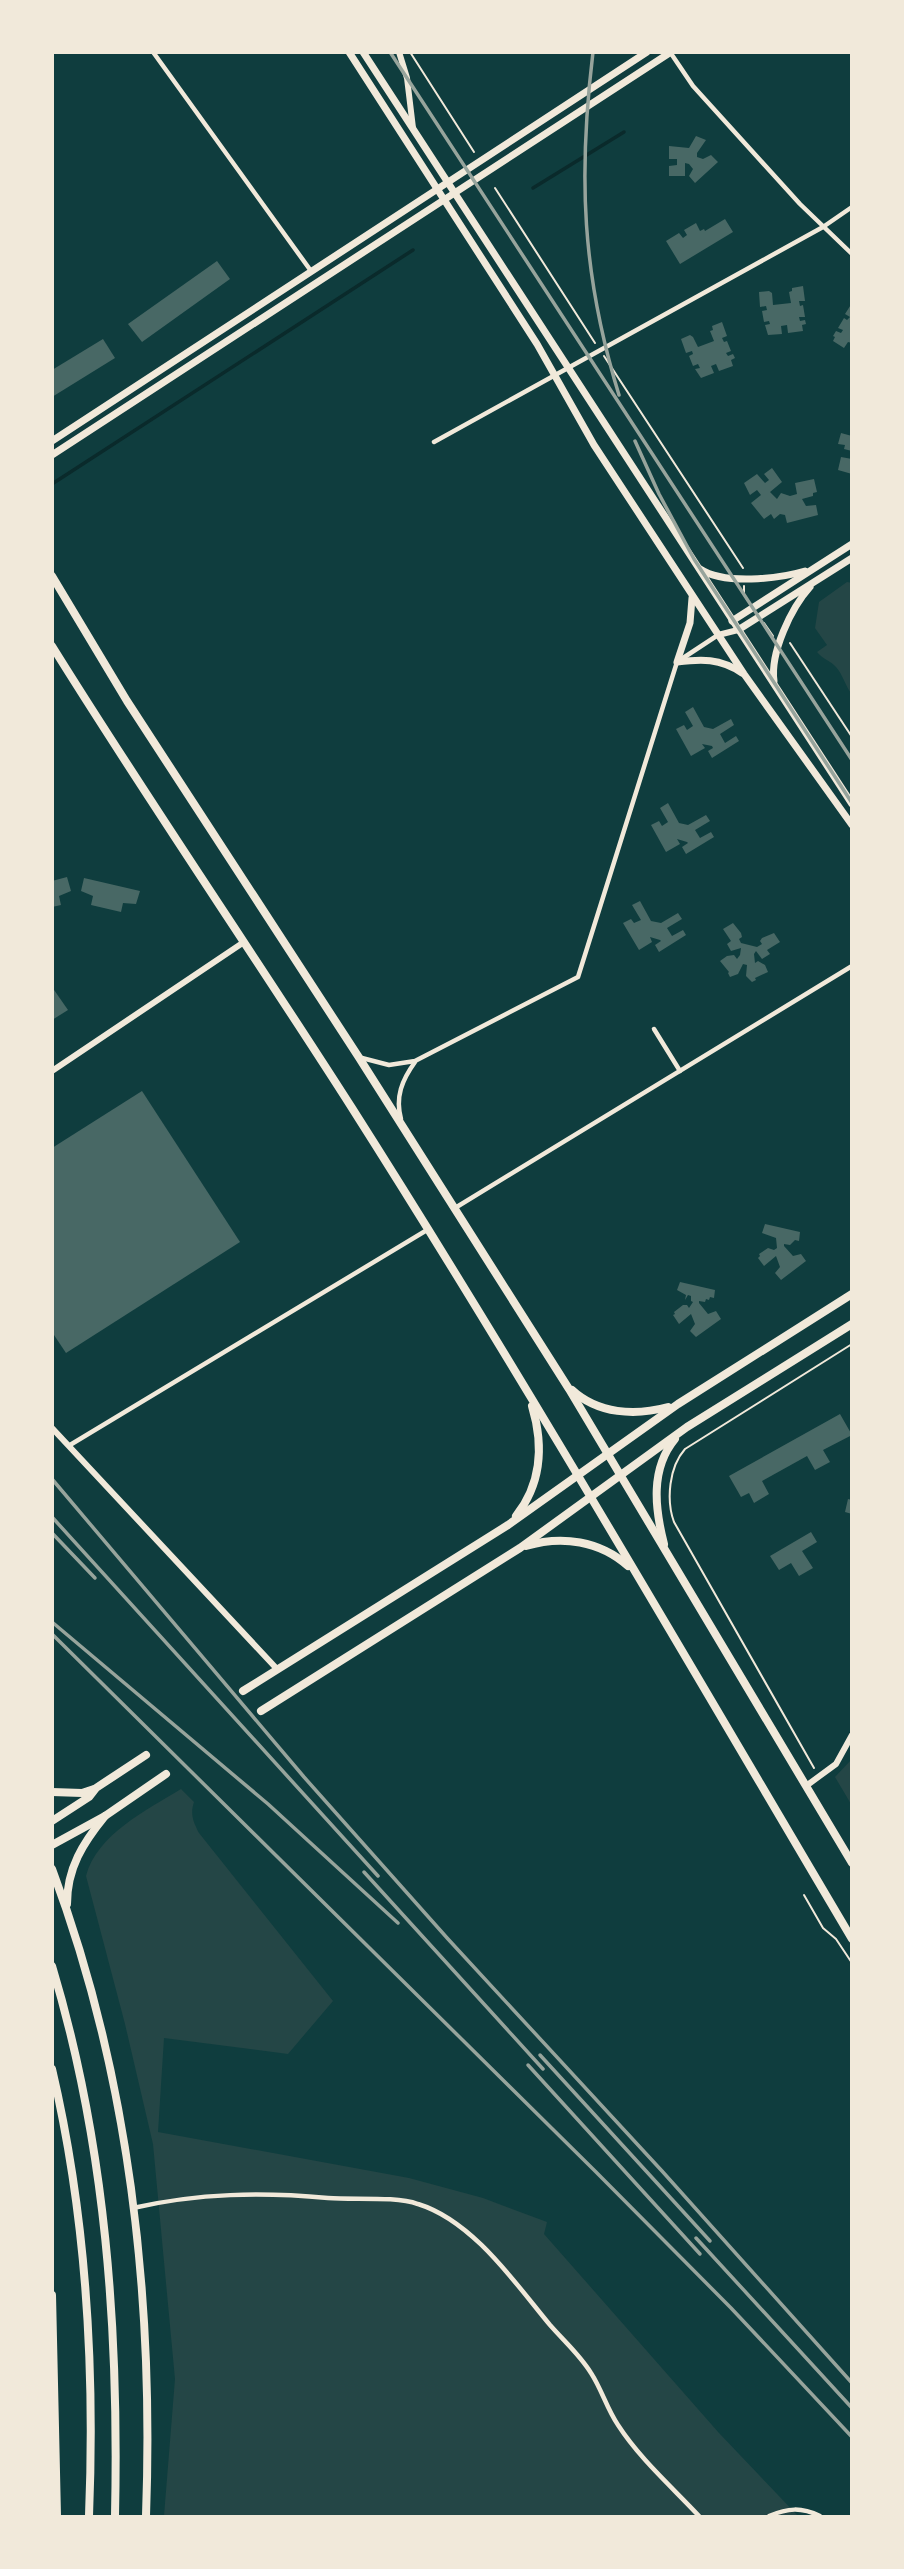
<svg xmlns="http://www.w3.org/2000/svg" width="904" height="2569" font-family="Poppins,sans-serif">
  <rect width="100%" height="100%" fill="#0f3d3e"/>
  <g fill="#244646">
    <path d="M847,582L852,583L851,693C845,685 843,675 836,667C831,661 824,660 817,652L827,645L815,628L819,602Z"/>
    <path d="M851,1760V1804L835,1777Z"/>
    <path d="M181,1789L194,1802C190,1814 193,1821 199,1833L333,2001L288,2054L164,2038L158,2132L409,2178L483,2198L547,2222L544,2234L719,2433L798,2516H164L175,2379L153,2144L125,2024L86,1876C97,1834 147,1810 181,1789Z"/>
  </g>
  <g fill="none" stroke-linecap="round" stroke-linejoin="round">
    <g stroke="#0a2a2b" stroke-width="3.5">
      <path d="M533,188L624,132"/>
      <path d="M52,484L413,250"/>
    </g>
  </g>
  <g fill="#486865">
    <path d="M696,136L706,140L697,153V157L703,159L711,155L718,162L695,183L689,176L693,169L689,164L685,163V176H669V166L677,165V159H669V146L689,148Z"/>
    <path d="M725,219L733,232L680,264L666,241L679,233L683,238L687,235L684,230L696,223L700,231L704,229L705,231Z"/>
    <path d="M217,261L230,279L142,342L128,324Z"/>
    <path d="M803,286L805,301H799L800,306L803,305L805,317H799L800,321L805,320L806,324L802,325L803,331L788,333L787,325L781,326L782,334L768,335L765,325L770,324L769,321L764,322L762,311L767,310L766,306L760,307L759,292L769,291L772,293L773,305L791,303L789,292L792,291V288Z"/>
    <path d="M852,303V343L848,342L844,348L833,341L835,337L833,336L836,331L841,333L843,330L838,328L844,318L847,320L850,317L845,314Z"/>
    <path d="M722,322L727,336L722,338L724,342L727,341L731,351L726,353L728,356L733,354L735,358L731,360L733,366L719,371L716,364L711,366L714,373L701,378L695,369L700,368L698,364L693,366L689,356L693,354L692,351L686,353L681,339L690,335L693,337L698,347L714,341L710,331L713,330L712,326Z"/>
    <path d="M103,339L115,358L52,397V370Z"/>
    <path d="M841,433L852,436V451L844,449L845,445L838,444Z"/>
    <path d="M841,457L852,459V474L838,470Z"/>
    <path d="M772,468L782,482L770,492L777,499L781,493L790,496L797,494L795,483L814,479L817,492L813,493V496L802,499L806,506L816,505L818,515L787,523L785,515L780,514L774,519L771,514L764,519L751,503L761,495L757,490L750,495L744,483L757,474L765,483L769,480L764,474Z"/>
    <path d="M693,707L704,727L713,729L731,719L734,725L720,734L725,743L736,736L739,741L712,758L708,751L713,748L712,746L702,744L705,748L691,756L676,729L684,725L687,730L693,726L685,712Z"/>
    <path d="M668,803L679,823L688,825L706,815L710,821L695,830L700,838L711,832L714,837L686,854L682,847L688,843L687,842L677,839L680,844L666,852L651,825L659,821L662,826L668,822L660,808Z"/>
    <path d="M67,877L71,891L59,896L61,905L52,907V881Z"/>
    <path d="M84,878L140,891L136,904L123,903L121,912L91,905L93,896L81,891Z"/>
    <path d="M640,901L651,921L661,923L678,913L682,919L667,928L672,936L683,930L686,935L659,952L655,945L661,941L660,940L650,937L652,942L639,950L623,923L631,919L634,923L641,920L632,905Z"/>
    <path d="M733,923L741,933L742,937L739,939L741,943L757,947L762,944L760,941L762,938L774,933L780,942L767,950L770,954L762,959L756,951L754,954L755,963L758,961L765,965L768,972L755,978L756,980L752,982L746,976L747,965L743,964L738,974L730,977L728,973L729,972L720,961L727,956L734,955L737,959L740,955L741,948L731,951L727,944L731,941L723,929Z"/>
    <path d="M52,987L68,1010L52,1020Z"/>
    <path d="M142,1091L240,1242L66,1353L52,1332V1148Z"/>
    <path d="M765,1224L800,1232L799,1241L795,1240L790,1245L784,1244V1246L793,1256L801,1254L806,1261L781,1280L775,1273L780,1267L776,1256L764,1266L758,1258L760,1256L759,1254L768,1248L774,1250L777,1248L776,1238L762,1233Z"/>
    <path d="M680,1282L715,1290L714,1298L710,1297L709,1300L706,1299L705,1302L699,1301V1303L708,1314L716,1311L721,1319L696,1337L690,1331L695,1324L691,1314L679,1324L673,1315L675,1314L674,1312L683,1305H687L689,1308L693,1302L691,1301V1296L688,1295L685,1300L686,1295L677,1290Z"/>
    <path d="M840,1414L852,1435L823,1450L830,1462L815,1470L807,1456L762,1481L769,1494L754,1503L749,1493L741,1497L729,1476Z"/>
    <path d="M848,1499L852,1500V1514L845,1512Z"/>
    <path d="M811,1532L817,1542L802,1551L813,1568L799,1576L791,1563L779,1570L770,1556Z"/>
  </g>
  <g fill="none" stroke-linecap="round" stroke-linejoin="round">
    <g stroke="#f1e9da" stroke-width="2">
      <path d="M410,52L474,152"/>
      <path d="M495,188L595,343"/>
      <path d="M604,356L743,568"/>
      <path d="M744,586V594L748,601"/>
      <path d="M764,623L773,636"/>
      <path d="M790,643L852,737"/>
      <path d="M814,1768L674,1522C666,1500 669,1467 685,1449L852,1344"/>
      <path d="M804,1895L823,1928L836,1939L852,1963"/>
    </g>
    <g stroke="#f1e9da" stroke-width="4.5">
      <path d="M153,52L311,271"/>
      <path d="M670,52L693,86L800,204L852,254"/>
      <path d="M434,442L823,227L852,207"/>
      <path d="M654,1029L680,1071"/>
      <path d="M362,1058L389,1065L415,1061L578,977L677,662L718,635"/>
      <path d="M401,1119C395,1097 402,1080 415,1062"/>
      <path d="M455,1208L852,966"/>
      <path d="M70,1445L427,1230"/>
      <path d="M133,2208C199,2193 261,2192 328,2198C355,2200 395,2196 418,2204C473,2221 515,2283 550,2325C564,2341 580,2355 591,2373C602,2390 607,2409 618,2425C640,2459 672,2487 699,2516"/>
      <path d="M769,2516C788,2508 801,2507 820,2516"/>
    </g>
    <g stroke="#f1e9da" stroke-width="6">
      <path d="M399,52L407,78L413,128"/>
      <path d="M718,635L738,630"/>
      <path d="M52,1071L244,942"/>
      <path d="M52,1428L277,1669"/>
      <path d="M806,1786L836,1764L852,1735"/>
    </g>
    <g stroke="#f1e9da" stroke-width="7">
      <path d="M349,52L537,344L594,445L744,674L852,825"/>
      <path d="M363,52L852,804"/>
      <path d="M52,441L647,52"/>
      <path d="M52,455L671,52"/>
      <path d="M700,569C724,585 778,579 805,571"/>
      <path d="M692,598L690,623L677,662C701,659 720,658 742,673"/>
      <path d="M732,621L852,544"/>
      <path d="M738,630L852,558"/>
      <path d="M774,681C770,653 791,608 810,587"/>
    </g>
    <g stroke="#f1e9da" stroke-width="8">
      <path d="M52,576L127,701L358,1056L569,1389L852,1863"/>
      <path d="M52,646C149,802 253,953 352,1108C525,1380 687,1660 852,1939"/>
      <path d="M572,1390C598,1414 635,1416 668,1407"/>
      <path d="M516,1516C542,1483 544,1446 532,1406"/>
      <path d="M664,1544C655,1509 650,1469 675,1439"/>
      <path d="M526,1546C562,1535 600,1541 628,1566"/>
      <path d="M243,1691L508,1525L678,1404L852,1294"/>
      <path d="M261,1711L520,1548L687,1427L852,1324"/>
      <path d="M52,1792L82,1793L94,1789"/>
      <path d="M52,1821L89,1797L96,1788L146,1755"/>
      <path d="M52,1845L105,1816L166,1774"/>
      <path d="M52,1869C129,2074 154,2298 146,2516"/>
      <path d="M67,1904C67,1868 83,1843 105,1816"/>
      <path d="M52,2295L57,2516"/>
    </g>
    <g stroke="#f1e9da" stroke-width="8">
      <path d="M52,1966C106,2145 119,2331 115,2516"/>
      <path d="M52,2069C86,2214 95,2368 89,2516"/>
    </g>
    <g stroke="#97a49c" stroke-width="3.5">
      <path d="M390,52L852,760"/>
      <path d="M593,52C578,176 582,275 619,395"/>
      <path d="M635,441L659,494L694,559L852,803"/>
      <path d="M52,1479L304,1777L448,1939L662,2171L852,2383"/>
      <path d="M52,1517L378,1876"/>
      <path d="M52,1533L95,1578"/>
      <path d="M52,1622L268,1804L398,1923"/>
      <path d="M52,1634L595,2171L731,2308L852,2437"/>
      <path d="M364,1872L543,2069"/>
      <path d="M540,2055L710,2241"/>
      <path d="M528,2065L700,2254"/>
      <path d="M696,2238L852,2408"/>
    </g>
  </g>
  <rect width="904" height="2569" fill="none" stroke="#f1e9da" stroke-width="108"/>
</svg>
